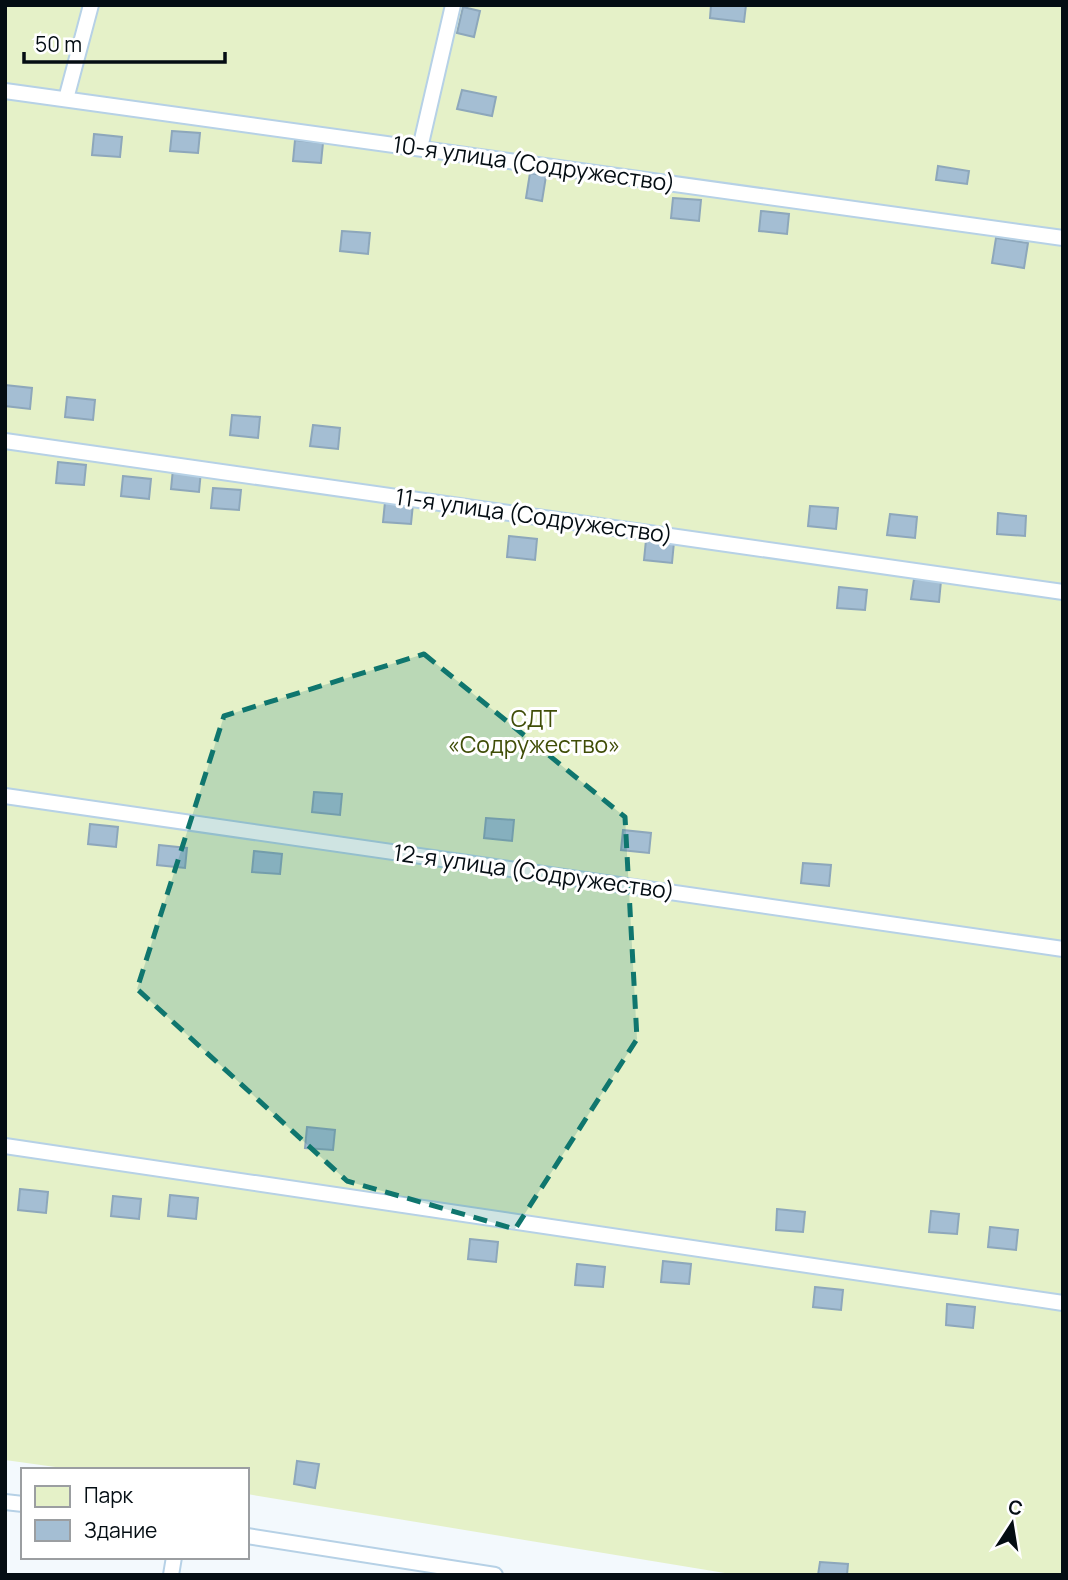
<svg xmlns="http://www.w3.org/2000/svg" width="1068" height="1580" font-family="Manrope,sans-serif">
  <rect width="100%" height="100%" fill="#f3f9fd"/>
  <path fill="#e5f1c8" d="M5,5H1063V1575H737L247,1494V1470H77L5,1460Z"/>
  <g fill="#a4bed3" stroke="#8da7bb" stroke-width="2">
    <path d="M711,5H746L744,22L710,18Z"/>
    <path d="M463,7L480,11L474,37L457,33Z"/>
    <path d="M462,90L496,97L492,116L457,109Z"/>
    <path d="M172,131L200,133L198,153L170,151Z"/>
    <path d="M94,134L122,137L120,157L92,155Z"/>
    <path d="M295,140L323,143L321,163L293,161Z"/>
    <path d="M938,166L969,171L967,184L936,180Z"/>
    <path d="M530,173L546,176L542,201L526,198Z"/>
    <path d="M673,198L701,200L699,221L671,218Z"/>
    <path d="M761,211L789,214L787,234L759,231Z"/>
    <path d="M342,231L370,233L368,254L340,251Z"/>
    <path d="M996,238L1028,243L1024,268L992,263Z"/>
    <path d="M5,385L32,388L30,409L5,406Z"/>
    <path d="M67,397L95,400L93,420L65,417Z"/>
    <path d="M232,415L260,417L258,438L230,435Z"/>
    <path d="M313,425L340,428L338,449L310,446Z"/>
    <path d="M58,462L86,465L84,485L56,483Z"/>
    <path d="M173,469L201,471L199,492L171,489Z"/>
    <path d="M123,476L151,479L149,499L121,496Z"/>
    <path d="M213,488L241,490L239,510L211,508Z"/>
    <path d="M385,502L413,504L411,524L383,522Z"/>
    <path d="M810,506L838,508L836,529L808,526Z"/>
    <path d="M998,513L1026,516L1025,536L997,534Z"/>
    <path d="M890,514L917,517L915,538L887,535Z"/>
    <path d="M509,536L537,539L535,560L507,557Z"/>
    <path d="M646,540L674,542L672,563L644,560Z"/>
    <path d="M914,579L941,581L939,602L911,599Z"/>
    <path d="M839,587L867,590L865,610L837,608Z"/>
    <path d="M314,792L342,794L340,815L312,812Z"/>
    <path d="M486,818L514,820L512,841L484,838Z"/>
    <path d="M90,824L118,827L116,847L88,844Z"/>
    <path d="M623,830L651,833L649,853L621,850Z"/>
    <path d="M159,845L187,848L185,868L157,865Z"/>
    <path d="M254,851L282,854L280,874L252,872Z"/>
    <path d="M803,863L831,865L829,886L801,883Z"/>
    <path d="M307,1127L335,1130L333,1150L305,1148Z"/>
    <path d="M20,1189L48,1192L46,1213L18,1210Z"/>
    <path d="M170,1195L198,1198L196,1219L168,1216Z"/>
    <path d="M113,1196L141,1199L139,1219L111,1216Z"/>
    <path d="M777,1209L805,1212L803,1232L776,1230Z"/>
    <path d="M931,1211L959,1214L957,1234L929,1232Z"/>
    <path d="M990,1227L1018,1230L1016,1250L988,1247Z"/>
    <path d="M470,1239L498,1242L496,1262L468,1259Z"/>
    <path d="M663,1261L691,1264L689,1284L661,1282Z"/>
    <path d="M577,1264L605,1267L603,1287L575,1285Z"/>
    <path d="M815,1287L843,1290L841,1310L813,1307Z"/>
    <path d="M947,1304L975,1307L973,1328L946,1325Z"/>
    <path d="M297,1461L319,1464L315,1488L294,1484Z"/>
    <path d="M820,1562L848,1564L847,1575H818Z"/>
  </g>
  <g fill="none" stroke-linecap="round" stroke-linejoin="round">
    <defs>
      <g id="lane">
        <path d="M5,91L1063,238"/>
        <path d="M66,99L91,5"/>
        <path d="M420,148L453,5"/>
        <path d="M5,441L1063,592"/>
        <path d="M5,796L1063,949"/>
        <path d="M5,1146L1063,1303"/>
        <path d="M5,1502L23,1504"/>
        <path d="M247,1536L495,1575"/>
        <path d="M171,1575L174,1557"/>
      </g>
    </defs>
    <use href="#lane" stroke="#b6d1e6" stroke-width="18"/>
    <use href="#lane" stroke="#fff" stroke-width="14"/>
  </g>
  <path fill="#0f766e" fill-opacity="0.2" stroke="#0f766e" stroke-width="5" stroke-dasharray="14 9" stroke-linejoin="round" d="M424,654L625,817L637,1039L515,1229L347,1181L137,989L224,716Z"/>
  <g text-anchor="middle" stroke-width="6" stroke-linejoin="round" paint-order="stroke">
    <g font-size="23" fill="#040d13" stroke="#fff">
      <text transform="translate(534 164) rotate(8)" y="8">10-я улица (Содружество)</text>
      <text transform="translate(534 516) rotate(8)" y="8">11-я улица (Содружество)</text>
      <text transform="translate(534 872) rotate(8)" y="8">12-я улица (Содружество)</text>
    </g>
    <g font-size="23" fill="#3f4d07" stroke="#fff">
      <text x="534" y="727">СДТ<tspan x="534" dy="26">«Содружество»</tspan></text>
    </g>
  </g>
  <rect width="1068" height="1580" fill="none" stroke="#040d13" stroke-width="14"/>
  <rect x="21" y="1468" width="228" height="91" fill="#ffffff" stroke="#9b9ea1" stroke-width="2"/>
  <rect x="35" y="1486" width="35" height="21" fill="#e5f1c8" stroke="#9b9ea1" stroke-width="2"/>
  <text x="84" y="1503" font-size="21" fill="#040d13">Парк</text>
  <rect x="35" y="1520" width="35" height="21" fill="#a4bed3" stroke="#9b9ea1" stroke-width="2"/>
  <text x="84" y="1538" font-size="21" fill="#040d13">Здание</text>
  <g transform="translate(1012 1524) rotate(12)" stroke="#ffffff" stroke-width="5" paint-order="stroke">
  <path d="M0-5L12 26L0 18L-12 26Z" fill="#040d13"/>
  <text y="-10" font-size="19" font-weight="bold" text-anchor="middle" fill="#040d13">С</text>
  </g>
  <path d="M24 52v10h201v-10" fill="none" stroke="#040d13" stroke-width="3.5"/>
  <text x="35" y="52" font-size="21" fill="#040d13" stroke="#ffffff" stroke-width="5" paint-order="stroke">50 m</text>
</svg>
